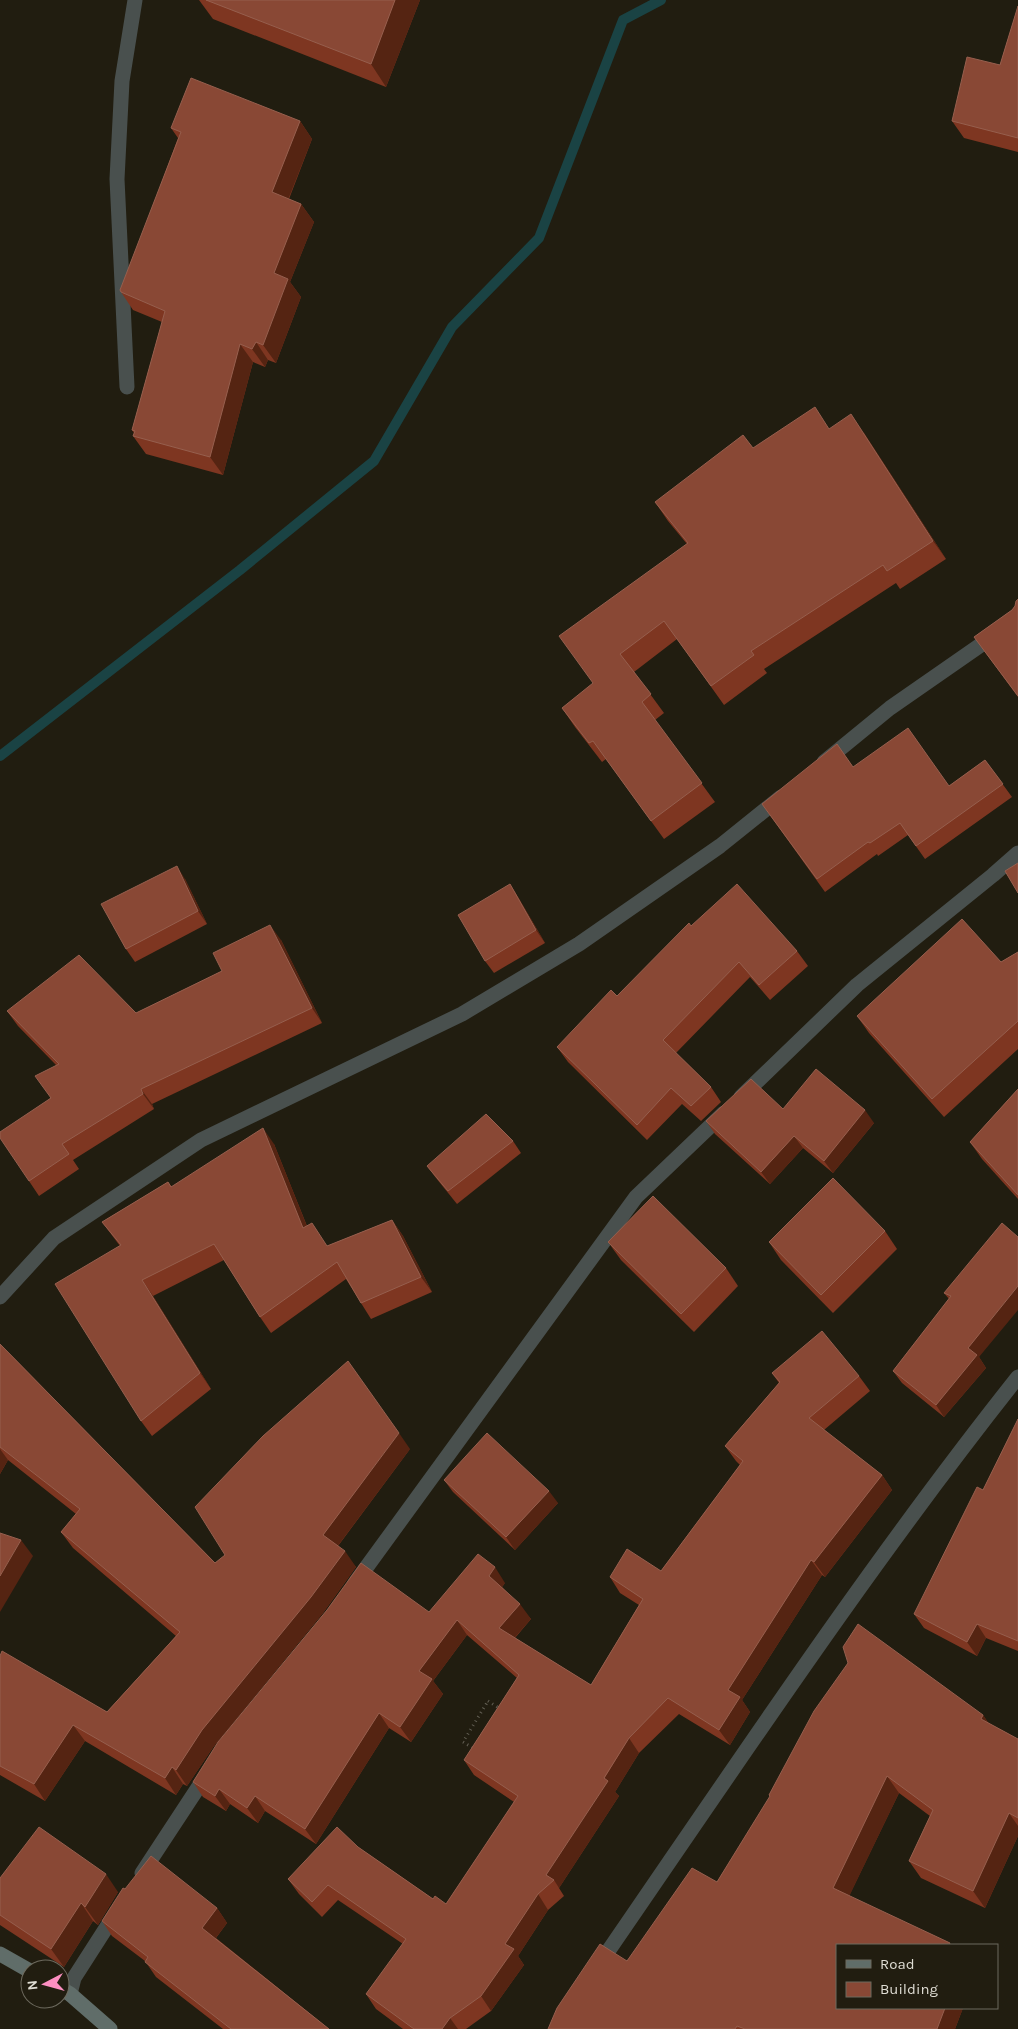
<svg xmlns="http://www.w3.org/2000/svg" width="1018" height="2029" font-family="Karla,sans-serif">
  <rect width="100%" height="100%" fill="#211d10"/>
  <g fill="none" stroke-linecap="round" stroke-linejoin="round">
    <path stroke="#1a4344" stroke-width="10" d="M0,756L240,570L374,461L452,327L539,238L623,20L661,0"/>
    <path stroke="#646055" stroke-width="3" stroke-dasharray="1 4" stroke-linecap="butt" d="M488,1701L513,1717L488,1757L463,1742Z"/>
    <g stroke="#49504e" stroke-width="15">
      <path d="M127,387L117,179L122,81L135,0"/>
      <path d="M824,762L890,708L1018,619"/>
      <path d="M741,1097L857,985L993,875L1018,853"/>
      <path d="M0,1297L54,1238L201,1140L462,1014L579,944L720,846L781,797"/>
      <path d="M355,1583L636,1197L724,1113"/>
      <path d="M142,1873L209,1771"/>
      <path d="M598,1966C735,1767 868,1566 1018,1377"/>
      <path d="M70,1994L74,1978L117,1911"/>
    </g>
    <g stroke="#606d69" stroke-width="15">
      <path d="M0,1954L30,1971"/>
      <path d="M60,1988L70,1994L110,2029"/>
    </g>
  </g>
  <g fill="#7e3621">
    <path d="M199,0H420L386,87L213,19Z"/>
    <path d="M1018,6V152L964,138L952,121L1000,65Z"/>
    <path d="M300,121L312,139L289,199L301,204L314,222L290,282L301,297L276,363L268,360L265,367L253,362L223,475L146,454L133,436L134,433L132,430L162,322L133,310L121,292L178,138L171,128Z"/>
    <path d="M830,429L864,433L946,559L900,589L896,583L764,669L767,673L724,705L677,639L634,672L664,713L655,720L715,802L664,839L606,759L602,762L575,727L562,708L593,684L687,544L668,521L655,502L753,448Z"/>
    <path d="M1018,599V697L974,637L1012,610L1015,606Z"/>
    <path d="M985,760L1012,797L925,859L908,835L878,856L877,854L825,892L762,804L853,767L949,786Z"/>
    <path d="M185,879L207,924L135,962L126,949Z"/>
    <path d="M510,884L518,897L545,943L494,973L485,961Z"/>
    <path d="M691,926L797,951L808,966L770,1000L750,977L676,1053L711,1087L721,1102L701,1121L682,1104L647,1140L568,1062L557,1047L617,996Z"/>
    <path d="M281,940L322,1023L152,1104L154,1109L73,1160L79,1169L39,1196L29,1181L50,1098L56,1065L18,1026L7,1011L136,1013L222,971Z"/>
    <path d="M1018,952V1049L944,1117L869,1033L857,1016L1001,962Z"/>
    <path d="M1018,1089V1199L982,1159L970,1142Z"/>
    <path d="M783,1109L874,1123L833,1173L803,1148L770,1184L715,1134L706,1121Z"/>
    <path d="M513,1141L521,1153L457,1204L436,1178L427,1166Z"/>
    <path d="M274,1144L307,1226L327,1246L392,1220L403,1236L432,1292L371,1319L346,1279L271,1333L260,1317L224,1260L153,1296L211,1389L152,1436L141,1421L120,1246L102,1222L168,1182L172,1187Z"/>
    <path d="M885,1231L897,1249L833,1313L781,1260L769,1242Z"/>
    <path d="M1018,1237L979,1357L986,1368L944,1417L902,1383L893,1371L949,1299L944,1293Z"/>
    <path d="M608,1242L726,1268L738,1286L694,1332L621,1260Z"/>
    <path d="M0,1344L215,1563L410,1449L338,1546L356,1567L323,1613L214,1746L187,1786L183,1784L176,1795L85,1741L45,1801L0,1775V1656L107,1712L176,1636L73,1548L61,1532L76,1514L8,1460L0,1474Z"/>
    <path d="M772,1373L859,1376L870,1391L824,1430L882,1475L892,1490L825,1577L822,1575L742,1700L750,1712L730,1745L679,1714L639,1753L615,1792L619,1796L559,1888L564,1896L548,1910L518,1956L524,1965L491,2011L466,2029H403L376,2009L366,1994L403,1944L338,1900L322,1917L299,1894L288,1879L358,1847L433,1899L446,1904L514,1802L474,1775L464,1760L517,1678L467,1635L433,1681L443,1694L411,1742L389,1728L316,1844L265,1811L258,1823L230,1804L226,1811L203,1797L193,1782L429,1612L505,1583L502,1587L531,1619L515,1638L591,1685L639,1605L620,1593L610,1577L661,1571L740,1465L736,1461L725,1446L779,1383Z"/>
    <path d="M1018,1419V1651L986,1638L977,1656L924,1628L914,1614L983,1490Z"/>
    <path d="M444,1480L558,1503L515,1550L453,1492Z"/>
    <path d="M983,1715L988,1723L1018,1739V1836L985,1908L921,1878L909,1861L930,1816L899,1793L849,1896L963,2008L955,2029H548L717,1882L770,1797L769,1795Z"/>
    <path d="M0,1878L118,1892L98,1925L93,1921L64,1967L0,1925Z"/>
    <path d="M217,1908L227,1923L216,1938L329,2029H223L156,1977L145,1961L112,1936L102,1921Z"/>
  </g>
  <g fill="#552412">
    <path d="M395,0H420L386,87L371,64Z"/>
    <path d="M300,121L312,139L284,210L272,192Z"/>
    <path d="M301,204L314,222L290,282L301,297L276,363L263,345L274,273Z"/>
    <path d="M256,342L268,360L265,367L252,349Z"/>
    <path d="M240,344L253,362L223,475L210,457Z"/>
    <path d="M851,414L864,433L946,559L933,541Z"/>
    <path d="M177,866L185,879L207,924L198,911Z"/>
    <path d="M510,884L518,897L545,943L536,930Z"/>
    <path d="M270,925L281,940L322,1023L312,1008Z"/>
    <path d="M141,1089L152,1104L154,1109L143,1094Z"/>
    <path d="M865,1110L874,1123L833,1173L824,1161Z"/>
    <path d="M263,1128L274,1144L314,1244L303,1228Z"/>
    <path d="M794,1136L803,1148L770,1184L761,1172Z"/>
    <path d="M392,1220L403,1236L432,1292L421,1277Z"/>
    <path d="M142,1280L153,1296L211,1389L200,1373Z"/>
    <path d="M1018,1286V1310L979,1357L986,1368L944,1417L936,1405L968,1348Z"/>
    <path d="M399,1433L410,1449L334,1551L323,1535Z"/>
    <path d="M0,1449L8,1460L0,1474Z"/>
    <path d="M882,1475L892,1490L825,1577L814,1562Z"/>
    <path d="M549,1491L558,1503L515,1550L506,1537Z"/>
    <path d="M21,1540L33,1556L0,1612V1576Z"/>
    <path d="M345,1551L356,1567L323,1613L214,1746L187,1786L176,1770L202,1730Z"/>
    <path d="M811,1560L822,1575L742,1700L750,1712L730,1745L719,1730L728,1690Z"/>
    <path d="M495,1567L505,1583L499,1591L489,1576Z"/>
    <path d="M520,1604L531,1619L510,1643L499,1628Z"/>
    <path d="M457,1620L467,1635L433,1681L443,1694L411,1742L400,1727L419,1671Z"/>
    <path d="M977,1624L986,1638L977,1656L967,1642Z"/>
    <path d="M379,1713L389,1728L316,1844L305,1829Z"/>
    <path d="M983,1715L995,1732L981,1719Z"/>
    <path d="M73,1725L85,1741L45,1801L34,1784Z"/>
    <path d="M629,1738L639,1753L615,1792L619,1796L559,1888L554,1880L546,1875Z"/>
    <path d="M172,1767L183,1784L176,1795L165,1778Z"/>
    <path d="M887,1776L899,1793L845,1905L833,1888Z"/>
    <path d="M219,1789L230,1804L226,1811L215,1796Z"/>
    <path d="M255,1796L265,1811L258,1823L247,1808Z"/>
    <path d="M1009,1813L1018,1826V1836L985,1908L973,1891Z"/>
    <path d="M106,1874L118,1892L98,1925L85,1907Z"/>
    <path d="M538,1894L548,1910L518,1956L524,1965L491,2011L481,1996L505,1944Z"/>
    <path d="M81,1903L93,1921L64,1967L51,1949Z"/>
    <path d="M217,1908L227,1923L212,1943L202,1928Z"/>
    <path d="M945,2008H963L955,2029H937Z"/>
    <path d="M450,2018L458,2029H442Z"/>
  </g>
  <g fill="#894835" stroke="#965f4e">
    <path d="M206,0H395L371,64Z"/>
    <path d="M1018,6V138L952,121L967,57L1000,65Z"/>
    <path d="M191,78L300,121L272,192L301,204L274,273L288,279L263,345L256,342L252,349L240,344L210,457L133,436L135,431L132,430L165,311L121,292L120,290L181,132L171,128Z"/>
    <path d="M815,407L829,429L851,414L933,541L887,571L883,565L751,651L754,655L711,686L664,621L620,654L651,694L642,702L702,783L651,821L593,741L589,743L562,708L593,683L559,636L688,543L655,502L743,435L753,448Z"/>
    <path d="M1018,599V696L974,637L1012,610L1015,606L1016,601Z"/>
    <path d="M908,728L949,786L985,760L1003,784L916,846L900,823L870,843L868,842L817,879L762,804L837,744L853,767Z"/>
    <path d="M1018,863V893L1005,871Z"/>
    <path d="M177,866L198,911L126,949L101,904Z"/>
    <path d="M510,884L536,930L485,961L458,915Z"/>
    <path d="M737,884L797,951L759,985L739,962L663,1040L711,1087L691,1106L671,1088L637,1125L557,1047L611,990L617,996L689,923L691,926Z"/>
    <path d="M962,919L1001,962L1018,952V1021L932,1099L857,1016Z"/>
    <path d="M270,925L312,1008L141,1089L143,1094L62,1144L69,1154L29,1181L0,1138V1132L51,1098L35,1076L59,1064L7,1011L79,955L136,1013L222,971L213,953Z"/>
    <path d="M816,1069L865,1110L824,1161L794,1136L761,1172L706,1121L751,1079L783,1109Z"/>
    <path d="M1018,1089V1195L970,1142Z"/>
    <path d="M486,1114L513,1141L448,1191L427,1166Z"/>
    <path d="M263,1128L303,1228L312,1223L327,1246L392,1220L421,1277L361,1303L337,1262L260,1317L214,1244L142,1280L200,1373L141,1421L55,1284L121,1245L102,1222L168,1182L171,1187Z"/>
    <path d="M833,1178L885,1231L821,1295L769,1242Z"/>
    <path d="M653,1196L726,1268L681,1314L608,1242Z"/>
    <path d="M1002,1223L1018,1237V1286L968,1348L977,1355L936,1405L893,1371L951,1296L944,1293Z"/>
    <path d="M822,1331L859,1376L809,1418L882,1475L814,1562L811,1560L728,1690L740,1697L719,1730L668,1698L629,1738L604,1778L608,1781L546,1875L554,1880L538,1894L505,1944L514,1949L481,1996L450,2018L442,2029H414L366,1994L406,1939L328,1885L312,1902L288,1879L337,1827L358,1847L433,1899L435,1896L446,1904L518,1796L464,1760L519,1675L457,1620L419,1671L432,1679L400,1727L379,1713L305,1829L255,1796L247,1808L219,1789L215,1796L193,1782L218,1742L327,1610L361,1563L429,1612L478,1554L495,1567L489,1576L520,1604L499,1628L591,1685L643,1599L610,1577L627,1549L661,1571L743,1461L725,1446L780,1382L772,1373Z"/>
    <path d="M0,1344L215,1563L225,1555L195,1507L263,1436L348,1361L399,1433L323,1535L345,1551L311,1597L202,1730L176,1770L172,1767L165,1778L73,1725L34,1784L0,1766V1656L2,1651L107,1712L180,1632L61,1532L80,1509L0,1447Z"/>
    <path d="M1018,1419V1641L977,1624L967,1642L914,1614L977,1487L983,1490Z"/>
    <path d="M487,1433L549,1491L506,1537L444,1480Z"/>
    <path d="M0,1533L21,1540L0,1576Z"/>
    <path d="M858,1624L983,1715L981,1719L1018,1739V1818L1009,1813L973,1891L909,1861L933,1810L887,1776L833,1888L950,1943L949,1945H837V2008H945L937,2029H745L737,2026L735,2029H548L557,2008L600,1944L627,1961L692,1868L717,1882L770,1796L769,1795L814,1711L848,1663L843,1647Z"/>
    <path d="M39,1827L106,1874L85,1907L81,1903L51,1949L0,1915V1878Z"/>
    <path d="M151,1856L217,1908L202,1928L329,2029H231L145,1962L148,1957L102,1921L123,1888L125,1889Z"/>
  </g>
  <rect x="836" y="1944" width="162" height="65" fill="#211d10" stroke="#6d6a5e"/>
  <rect x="846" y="1960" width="25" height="8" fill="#606d69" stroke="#6d6a5e"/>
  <text x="880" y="1969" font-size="15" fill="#dfddd4">Road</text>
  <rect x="846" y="1982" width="25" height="15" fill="#894835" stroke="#6d6a5e"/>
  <text x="880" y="1994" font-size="15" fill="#dfddd4">Building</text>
  <g transform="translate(45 1984) rotate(264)"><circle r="24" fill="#211d10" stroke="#6d6a5e"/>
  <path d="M0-4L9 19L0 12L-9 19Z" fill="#fc8fc1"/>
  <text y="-8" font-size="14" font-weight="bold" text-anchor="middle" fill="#dfddd4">N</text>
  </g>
</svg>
